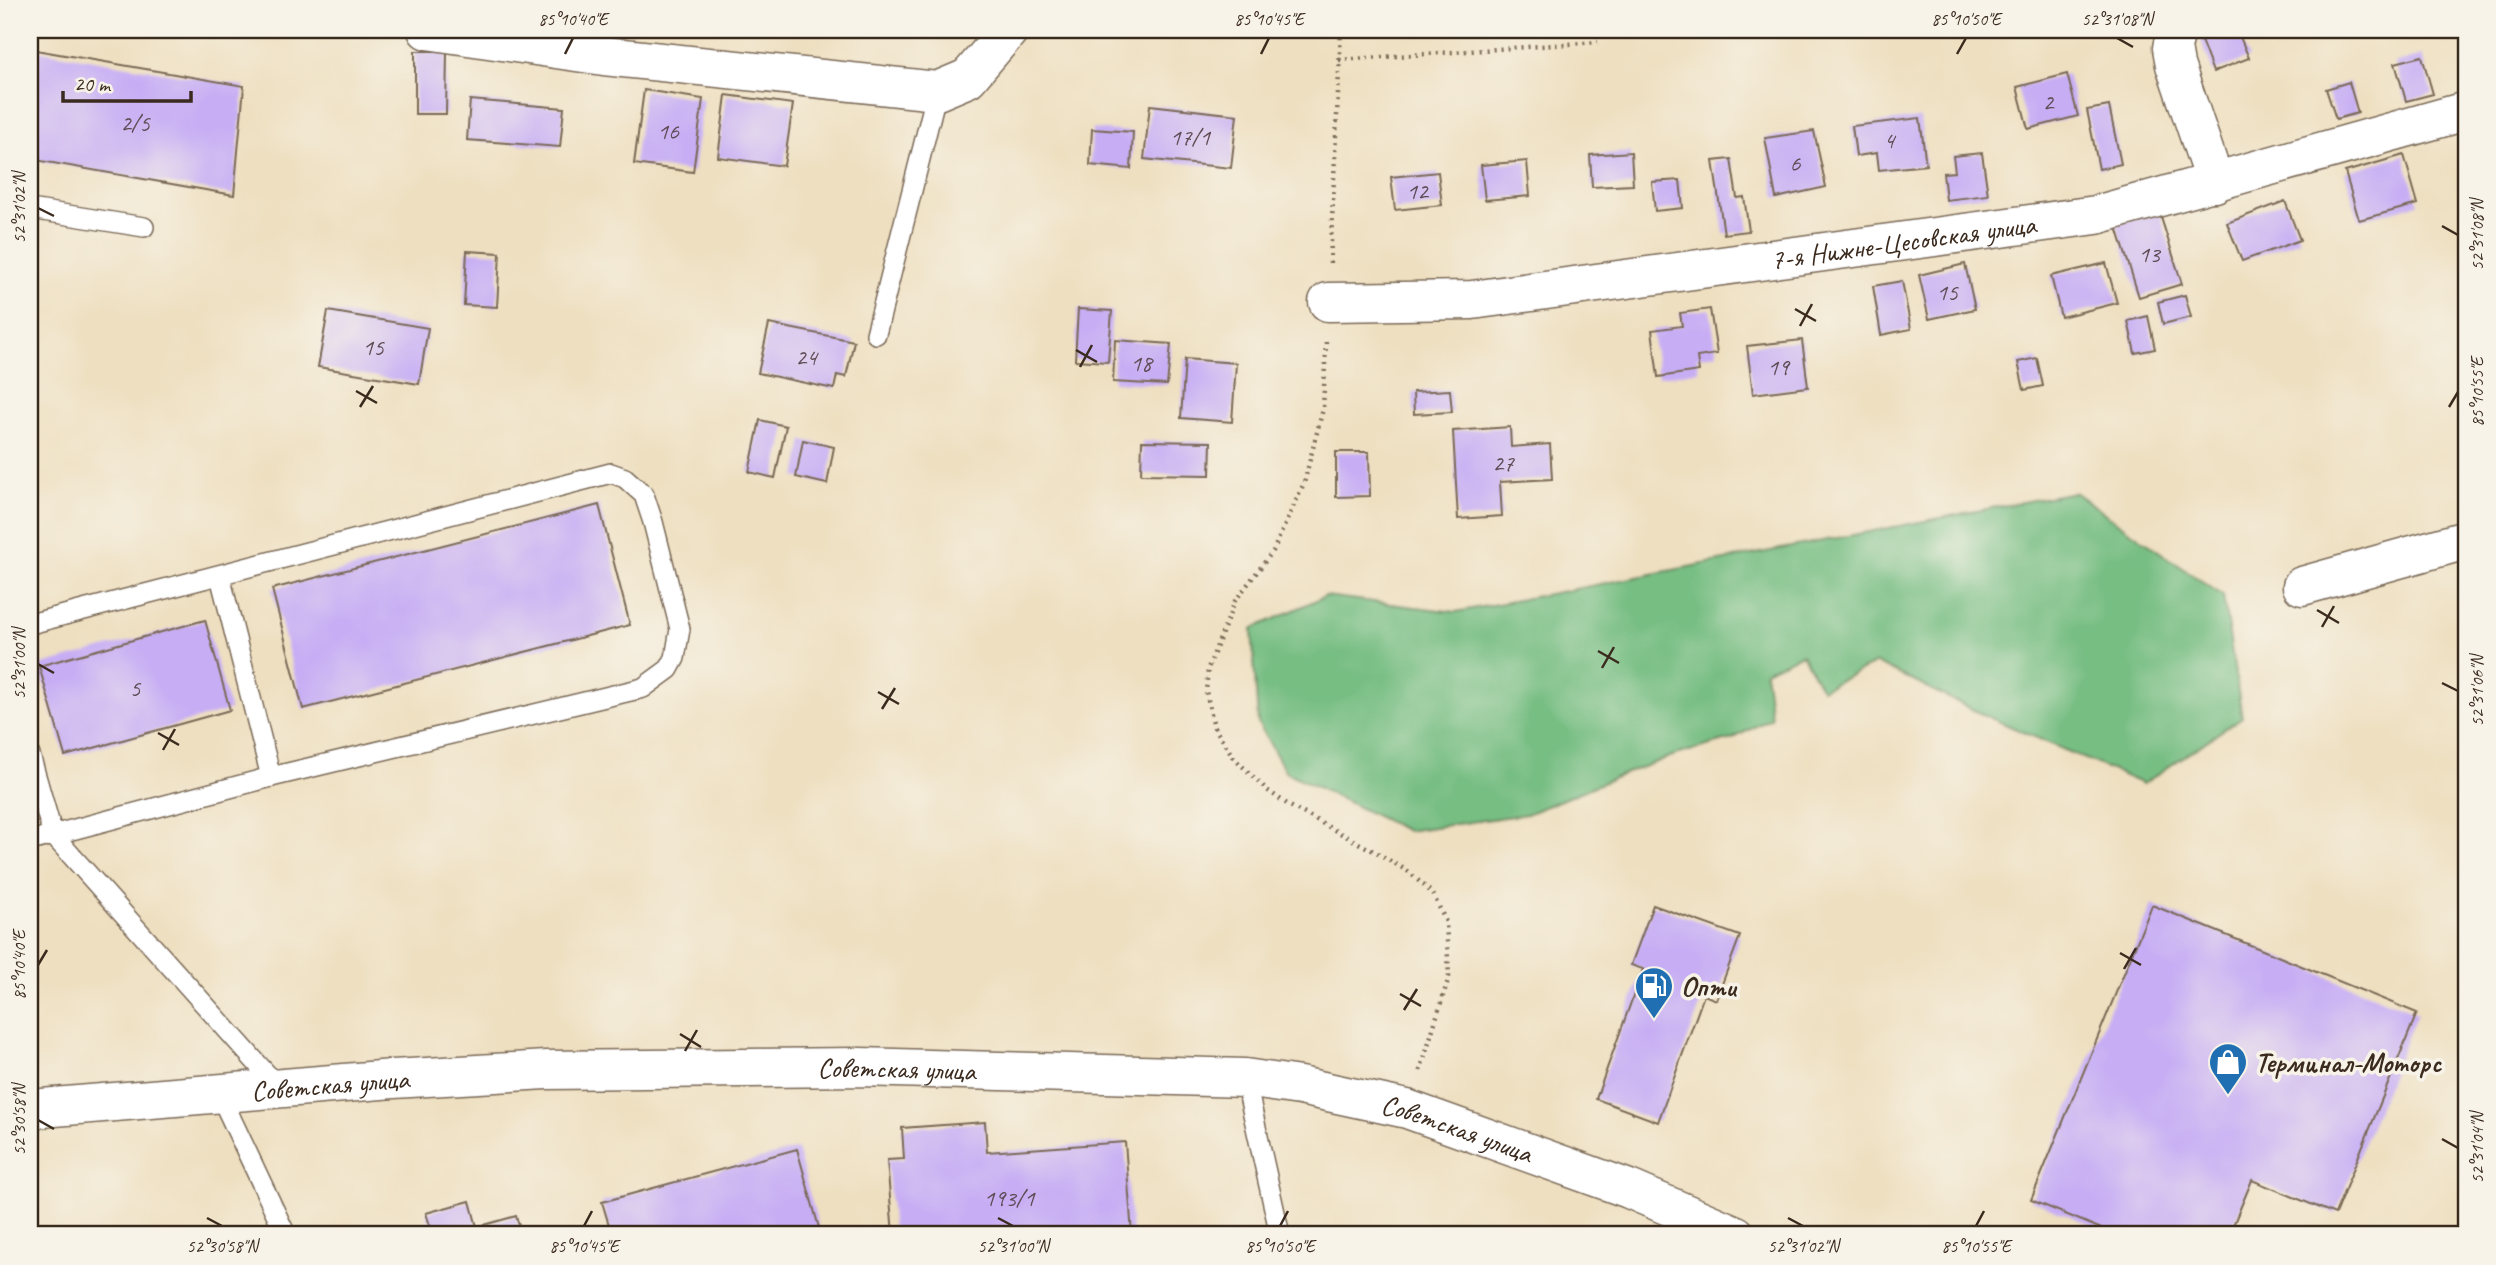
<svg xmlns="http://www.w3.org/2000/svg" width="2496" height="1265" font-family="Caveat,sans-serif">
  <rect width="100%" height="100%" fill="#f7f3e8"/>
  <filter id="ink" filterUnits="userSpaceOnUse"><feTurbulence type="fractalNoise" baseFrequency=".0143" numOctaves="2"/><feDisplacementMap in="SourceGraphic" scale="14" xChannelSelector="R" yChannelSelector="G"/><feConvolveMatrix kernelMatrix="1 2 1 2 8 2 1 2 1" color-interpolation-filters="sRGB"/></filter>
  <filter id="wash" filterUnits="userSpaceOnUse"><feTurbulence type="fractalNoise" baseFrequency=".00686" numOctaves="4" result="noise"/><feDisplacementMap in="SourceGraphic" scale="28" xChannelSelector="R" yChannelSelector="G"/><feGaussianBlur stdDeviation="1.57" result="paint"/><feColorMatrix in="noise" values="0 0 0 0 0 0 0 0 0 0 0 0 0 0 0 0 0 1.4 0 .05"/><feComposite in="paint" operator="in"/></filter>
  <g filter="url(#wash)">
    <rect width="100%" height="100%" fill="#eedfc0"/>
    <path fill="#77be83" stroke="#597450" stroke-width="2" d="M2074,492L2223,596L2242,717L2143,784L1984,715L1876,663L1822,689L1802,654L1765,671L1771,718L1732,739L1675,755L1616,777L1527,814L1407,831L1286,772L1258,723L1252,629L1325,596L1456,612Z"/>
    <g id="blocks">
      <g fill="#c7aef4">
        <path d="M2197,30H2237L2249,58L2213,72Z"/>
        <path d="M30,49L244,86L234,195L30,159Z"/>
        <path d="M415,51H447L446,114H415Z"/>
        <path d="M2422,56L2433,94L2406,101L2395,63Z"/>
        <path d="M2067,74L2078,116L2028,129L2017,87Z"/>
        <path d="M2349,82L2358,113L2336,119L2326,89Z"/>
        <path d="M644,90L703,99L693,172L634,164Z"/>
        <path d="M726,95L793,104L784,166L718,157Z"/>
        <path d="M470,100L564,108L560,147L467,140Z"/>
        <path d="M1150,105L1237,115L1231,168L1144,159Z"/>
        <path d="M2109,106L2121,164L2099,169L2087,110Z"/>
        <path d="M1920,118L1926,165L1879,170L1877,153L1856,156L1852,126Z"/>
        <path d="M1092,129L1133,132L1131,169L1090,165Z"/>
        <path d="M1814,131L1826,187L1776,198L1765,138Z"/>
        <path d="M1631,152L1633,185L1592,187L1590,155Z"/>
        <path d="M1982,153L1988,195L1946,200L1943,173L1955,172L1953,156Z"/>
        <path d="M2404,155L2418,204L2359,220L2345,172Z"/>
        <path d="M1731,159L1737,198L1744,197L1749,231L1724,234L1713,161Z"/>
        <path d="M1527,161L1530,196L1485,200L1481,165Z"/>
        <path d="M1438,172L1442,205L1395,210L1391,177Z"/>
        <path d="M1680,180L1683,208L1655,211L1652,182Z"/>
        <path d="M2285,201L2300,240L2242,261L2227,223Z"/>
        <path d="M2159,211L2182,284L2139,297L2116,224Z"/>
        <path d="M467,251L500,253L497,307L464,305Z"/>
        <path d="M2106,263L2117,303L2061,317L2051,276Z"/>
        <path d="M1965,264L1975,309L1929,319L1919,275Z"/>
        <path d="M1902,281L1911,329L1881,335L1873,286Z"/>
        <path d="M2185,295L2191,317L2163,324L2158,302Z"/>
        <path d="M1078,309L1112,311L1108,362L1075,360Z"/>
        <path d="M1710,309L1717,354L1697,357L1699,371L1658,377L1652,330L1682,326L1680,313Z"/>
        <path d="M328,311L428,328L419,384L318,367Z"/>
        <path d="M2148,316L2155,349L2135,353L2128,321Z"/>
        <path d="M769,324L854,341L846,377L837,375L834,389L758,373Z"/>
        <path d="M1115,340L1171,344L1167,385L1113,382Z"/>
        <path d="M1802,340L1808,387L1753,394L1747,346Z"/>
        <path d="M2037,358L2043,386L2024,390L2018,362Z"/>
        <path d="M1185,359L1236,363L1232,422L1181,418Z"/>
        <path d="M1450,390L1452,412L1414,414L1413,392Z"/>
        <path d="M760,420L786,426L775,478L749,472Z"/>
        <path d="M1510,427L1511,447L1550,444L1552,479L1500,482L1502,516L1458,519L1453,431Z"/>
        <path d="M803,440L834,447L827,484L796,477Z"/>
        <path d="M1142,441L1211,442L1210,475L1141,474Z"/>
        <path d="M1336,452H1369L1370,496L1336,497Z"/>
        <path d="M599,505L630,625L303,709L272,589Z"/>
        <path d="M205,620L230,710L65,756L39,666Z"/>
        <path d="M1653,905L1740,936L1716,1000L1704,995L1658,1122L1596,1099L1643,969L1631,965Z"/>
        <path d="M2152,905L2417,1013L2335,1214L2252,1180L2229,1235H2116L2031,1200Z"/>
        <path d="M985,1122L987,1152L1125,1142L1132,1235H893L887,1160L904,1159L902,1128Z"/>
        <path d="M797,1149L821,1235H612L602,1202Z"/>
        <path d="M470,1201L477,1227L516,1216L522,1235H433L426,1213Z"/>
      </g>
    </g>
  </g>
  <g filter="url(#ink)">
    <use href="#blocks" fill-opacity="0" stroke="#7a6957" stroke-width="2"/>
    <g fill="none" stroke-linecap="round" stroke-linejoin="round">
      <defs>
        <g id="service">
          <path d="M30,209L144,227"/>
          <path d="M876,334L937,91"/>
          <path d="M220,576L271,777"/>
          <path d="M30,624L611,473L625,478L644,495L653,522L680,629L675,658L669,669L643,688L271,777L30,841"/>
          <path d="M30,755L53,835L280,1089"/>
          <path d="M1245,1078L1280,1235"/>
          <path d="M220,1095L286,1235"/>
        </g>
        <g id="minor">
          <path d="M427,30L604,56L937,91L968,78L1009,30"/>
          <path d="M2176,30L2172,48L2175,65L2215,183"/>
          <path id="s1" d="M1328,302L1472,300L2096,215L2466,111"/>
          <path d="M2302,586L2466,540"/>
        </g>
        <g id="secondary">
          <path id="s2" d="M30,1109L393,1079L546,1070L860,1067L1245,1078L1300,1086L1407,1109L1629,1189L1736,1235"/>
        </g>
      </defs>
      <use href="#service" stroke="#7a6957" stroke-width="22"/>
      <use href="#minor" stroke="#7a6957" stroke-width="41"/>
      <use href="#secondary" stroke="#7a6957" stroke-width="41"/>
      <g stroke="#7a6957" stroke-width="4.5" stroke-dasharray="2 5" stroke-linecap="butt">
        <path d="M1339,60L1598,42"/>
        <path d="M1330,263L1341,30"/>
        <path d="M1326,342L1323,409L1304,483L1273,551L1235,601L1208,668L1206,691L1214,727L1234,758L1267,790L1290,806L1379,854L1409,872L1433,894L1446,922L1449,977L1420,1071"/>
      </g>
      <use href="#service" stroke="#fff" stroke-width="19"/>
      <use href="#minor" stroke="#fff" stroke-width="38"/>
      <use href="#secondary" stroke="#fff" stroke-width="38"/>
    </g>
  </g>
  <path fill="none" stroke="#3b2a1e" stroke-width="2.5" d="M2117,38L2133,47M565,54L573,38M1261,54L1269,38M1957,54L1966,38M38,208L54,216M2442,226L2458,235M1795,309L1816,321M1800,326L1812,304M1076,350L1097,362M1080,367L1092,345M356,391L377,403M360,407L373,386M2449,407L2458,392M2317,610L2339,623M2322,627L2334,606M1598,651L1619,663M38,664L54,673M1602,668L1614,647M2442,683L2458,691M878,692L899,704M882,709L895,688M158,733L179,745M163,750L175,729M2120,953L2141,965M38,965L47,950M2124,969L2136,948M1400,994L1421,1006M1404,1010L1417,989M680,1034L701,1047M685,1051L697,1030M38,1120L54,1129M2442,1139L2458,1148M207,1218L222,1226M998,1218L1013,1226M1788,1218L1803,1226M584,1226L592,1211M1280,1226L1288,1211M1976,1226L1984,1211"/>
  <defs>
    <symbol id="fuel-pin" viewBox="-11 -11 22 30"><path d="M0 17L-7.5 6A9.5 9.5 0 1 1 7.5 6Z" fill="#1f6fb2" stroke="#f7f3e8"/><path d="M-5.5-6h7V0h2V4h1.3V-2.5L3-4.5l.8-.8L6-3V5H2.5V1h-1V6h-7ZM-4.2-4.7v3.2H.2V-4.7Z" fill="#fff"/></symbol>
    <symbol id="shop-pin" viewBox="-11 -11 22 30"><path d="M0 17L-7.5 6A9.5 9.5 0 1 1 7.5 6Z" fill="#1f6fb2" stroke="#f7f3e8"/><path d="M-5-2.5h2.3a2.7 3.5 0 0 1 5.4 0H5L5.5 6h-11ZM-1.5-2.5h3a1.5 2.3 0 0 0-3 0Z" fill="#fff"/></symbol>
  </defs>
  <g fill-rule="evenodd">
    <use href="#fuel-pin" x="1632" y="964" width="44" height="60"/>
    <use href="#shop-pin" x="2206" y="1040" width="44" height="60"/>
  </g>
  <g text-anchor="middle" stroke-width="7" stroke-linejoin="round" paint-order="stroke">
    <g font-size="24" fill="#5e4b54">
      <text x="2048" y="110">2</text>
      <text x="135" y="131">2/5</text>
      <text x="668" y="139">16</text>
      <text x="1190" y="145">17/1</text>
      <text x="1889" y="148">4</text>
      <text x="1795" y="171">6</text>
      <text x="1417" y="199">12</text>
      <text x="2149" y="262">13</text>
      <text x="1947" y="300">15</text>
      <text x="373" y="355">15</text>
      <text x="806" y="365">24</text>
      <text x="1141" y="371">18</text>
      <text x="1778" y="375">19</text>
      <text x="1503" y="471">27</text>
      <text x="135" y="696">5</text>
      <text x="1009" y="1206">193/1</text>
    </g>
    <g font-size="28" fill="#3b2a1e" stroke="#f7f3e8">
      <text dy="10" stroke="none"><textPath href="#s1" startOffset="579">7-я Нижне-Цесовская улица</textPath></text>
      <text dy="10" stroke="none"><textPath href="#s2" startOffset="868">Советская улица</textPath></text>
      <text dy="10" stroke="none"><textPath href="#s2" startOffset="301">Советская улица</textPath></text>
      <text dy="10" stroke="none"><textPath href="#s2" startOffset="1435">Советская улица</textPath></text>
    </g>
    <g font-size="28" font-weight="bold" fill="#3b2a1e" stroke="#f7f3e8" text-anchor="start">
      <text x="1681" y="996">Опти</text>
      <text x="2255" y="1072">Терминал-Моторс</text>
    </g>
  </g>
  <rect width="2496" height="1265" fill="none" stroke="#f7f3e8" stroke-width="77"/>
  <path d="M63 91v10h128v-10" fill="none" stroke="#3b2a1e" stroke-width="3.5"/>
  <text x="74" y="91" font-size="21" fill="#3b2a1e" stroke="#f7f3e8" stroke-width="5" paint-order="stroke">20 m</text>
  <rect x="38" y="38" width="2420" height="1188" fill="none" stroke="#3b2a1e" stroke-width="2.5"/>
  <g font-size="18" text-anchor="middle" fill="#3b2a1e">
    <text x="573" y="25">85°10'40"E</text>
    <text x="1269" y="25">85°10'45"E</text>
    <text x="1966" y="25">85°10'50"E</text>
    <text x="2117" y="25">52°31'08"N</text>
    <text transform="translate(19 208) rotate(-90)" y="6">52°31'02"N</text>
    <text transform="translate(2477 235) rotate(-90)" y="6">52°31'08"N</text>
    <text transform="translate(2477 392) rotate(-90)" y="6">85°10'55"E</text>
    <text transform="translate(19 664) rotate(-90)" y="6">52°31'00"N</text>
    <text transform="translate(2477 691) rotate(-90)" y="6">52°31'06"N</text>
    <text transform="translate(19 965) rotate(-90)" y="6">85°10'40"E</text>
    <text transform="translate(19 1120) rotate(-90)" y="6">52°30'58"N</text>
    <text transform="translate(2477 1148) rotate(-90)" y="6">52°31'04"N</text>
    <text x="222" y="1252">52°30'58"N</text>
    <text x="584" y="1252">85°10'45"E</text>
    <text x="1013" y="1252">52°31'00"N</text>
    <text x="1280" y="1252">85°10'50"E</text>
    <text x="1803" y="1252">52°31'02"N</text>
    <text x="1976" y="1252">85°10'55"E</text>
  </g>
</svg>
